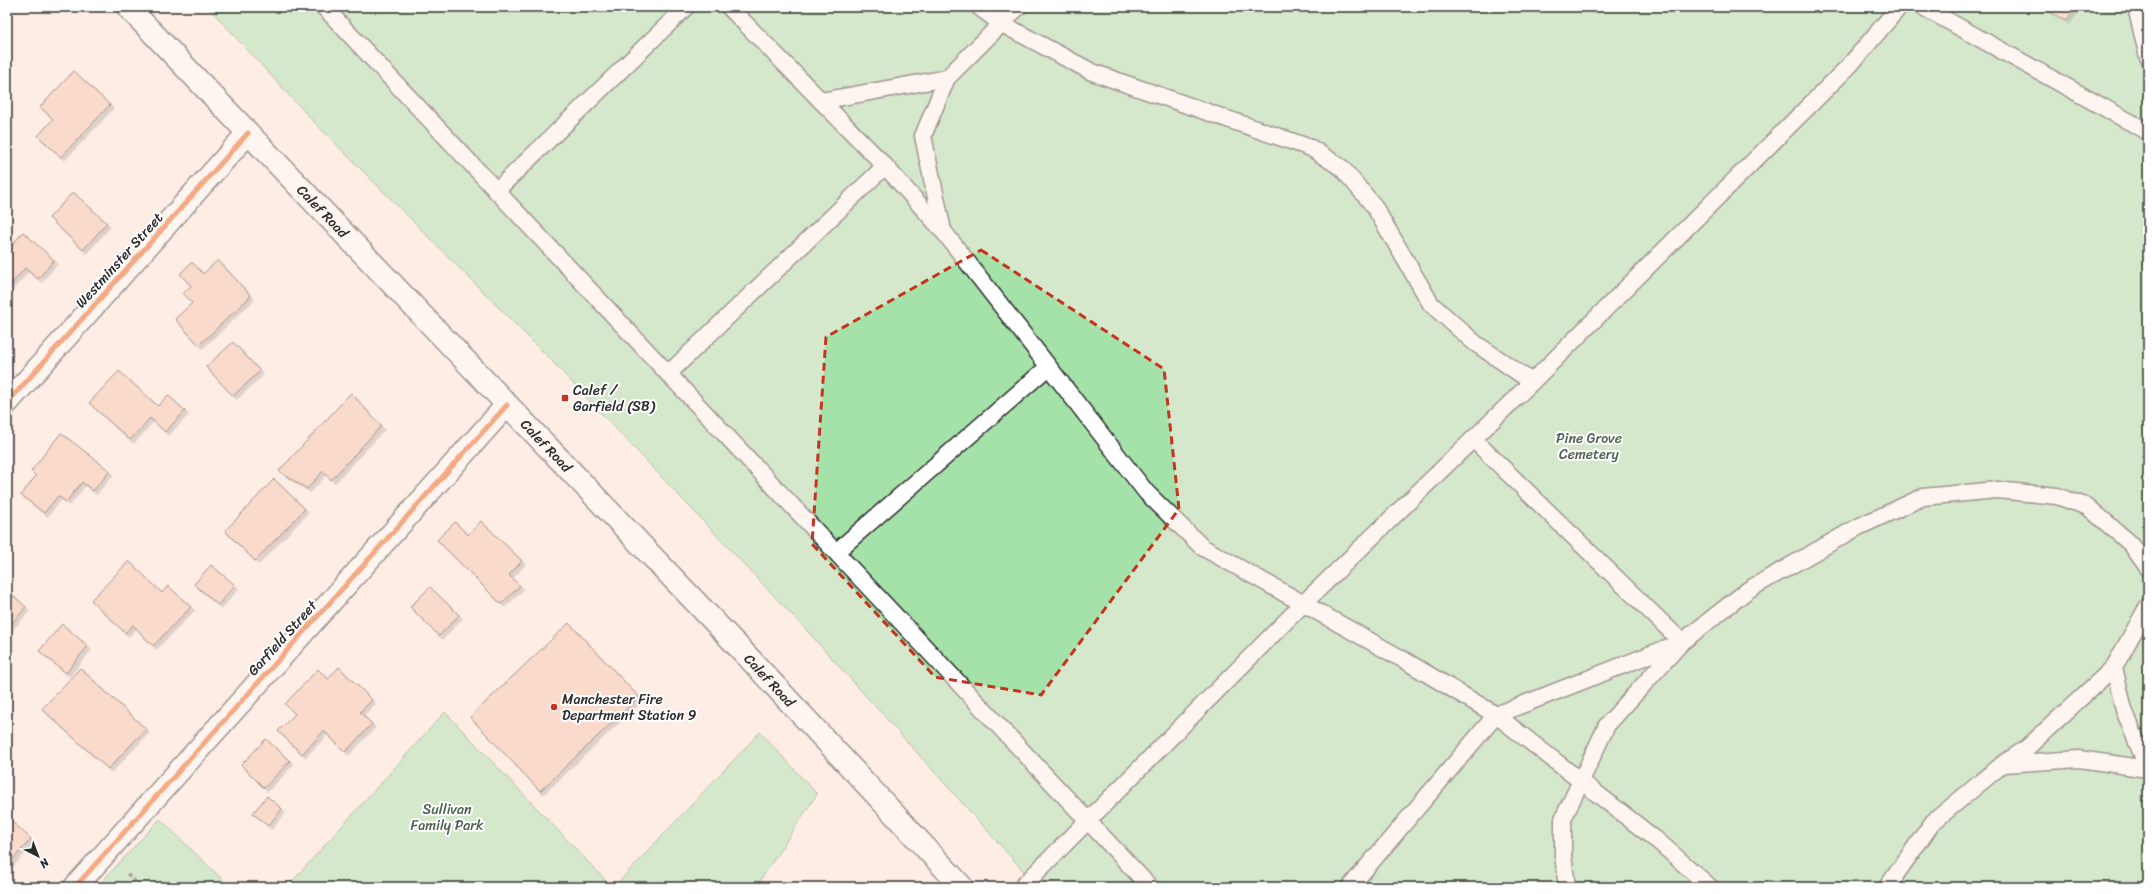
<svg xmlns="http://www.w3.org/2000/svg" width="2155" height="894" font-family="Sriracha,sans-serif">
  <defs>
    <filter id="shadow"><feDropShadow dx="3.5" dy="3.5" stdDeviation="0" flood-color="#0004"/></filter>
  </defs>
  <rect width="100%" height="100%" fill="#fdede5"/>
  <filter id="ink" filterUnits="userSpaceOnUse"><feTurbulence type="fractalNoise" baseFrequency=".025" numOctaves="2"/><feDisplacementMap in="SourceGraphic" scale="8" xChannelSelector="R" yChannelSelector="G"/><feConvolveMatrix kernelMatrix="1 2 1 2 8 2 1 2 1" color-interpolation-filters="sRGB"/></filter>
  <g filter="url(#ink)">
    <g fill="#a5e2aa" stroke="#68866a">
      <path d="M208,7H2148V887H1038L809,633L549,358L312,120Z"/>
      <path d="M445,712L612,887H287Z"/>
      <path d="M760,732L817,794L756,887H614Z"/>
      <path d="M160,819L230,887H97Z"/>
    </g>
    <g fill="#f7c4a8" stroke="#2b2b2b" filter="url(#shadow)">
      <path d="M2042,7H2076L2066,21Z"/>
      <path d="M74,71L110,105L61,157L38,136L53,119L40,107Z"/>
      <path d="M73,192L107,223L83,250L49,218Z"/>
      <path d="M23,232L54,260L38,279L25,268L7,289V248L9,249Z"/>
      <path d="M218,260L251,296L199,345L175,319L192,303L183,293L191,286L180,274L192,262L203,274Z"/>
      <path d="M233,342L260,371L233,396L206,367Z"/>
      <path d="M119,371L158,406L168,395L185,411L165,432L150,418L130,440L89,403Z"/>
      <path d="M351,393L381,426L331,480L323,471L307,489L279,471Z"/>
      <path d="M61,433L110,471L93,491L82,482L66,502L58,496L44,513L21,495L36,476L31,471Z"/>
      <path d="M274,479L305,509L255,561L225,531Z"/>
      <path d="M481,521L522,561L509,575L520,586L501,604L437,540L455,522L468,535Z"/>
      <path d="M129,561L162,593L168,586L191,607L153,646L133,625L125,633L91,600Z"/>
      <path d="M211,565L235,585L218,605L194,584Z"/>
      <path d="M430,587L459,615L439,636L410,607Z"/>
      <path d="M7,590L26,607L7,629Z"/>
      <path d="M569,623L639,697L540,791L470,717Z"/>
      <path d="M62,624L88,646L66,673L39,651Z"/>
      <path d="M339,667L372,700L360,712L372,724L345,752L324,731L302,754L278,731L295,714L285,704L318,669L328,679Z"/>
      <path d="M80,668L146,729L108,769L42,709Z"/>
      <path d="M266,739L290,761L264,788L241,765Z"/>
      <path d="M267,796L282,809L268,826L253,813Z"/>
      <path d="M7,817L31,839L7,866Z"/>
    </g>
    <g fill="none" stroke-linecap="round" stroke-linejoin="round">
      <defs>
        <g id="service">
          <path d="M324,7L1150,887"/>
          <path d="M729,7L885,166L944,232L1146,492L1202,547L1404,660L1496,715L1659,842L1710,887"/>
          <path d="M979,7L1002,24L1092,72L1311,148L1342,168L1374,206L1431,304L1475,343L1532,382"/>
          <path d="M1923,7L2148,132"/>
          <path d="M2136,7L2148,57"/>
          <path d="M821,101L947,78"/>
          <path d="M496,191L686,7"/>
          <path d="M943,231L923,136L947,78L1018,7"/>
          <path d="M668,374L885,166"/>
          <path d="M836,552L1048,367"/>
          <path d="M2148,606L2114,667L2124,710L2148,769"/>
          <path d="M2004,764L2079,759L2148,769"/>
          <path d="M1022,887L1302,605L1532,382L1850,65L1899,7"/>
          <path d="M1350,887L1496,715L1682,642L1473,439"/>
          <path d="M1567,887L1563,855V819L1607,725L1682,642L1748,590L1858,527L1923,497L1997,490L2057,496L2088,507L2131,544L2148,568"/>
          <path d="M1887,887L1933,822L2003,764L2028,747L2114,667"/>
        </g>
        <g id="minor">
          <path d="M7,403L248,133"/>
          <path d="M75,887L507,405"/>
        </g>
        <g id="secondary">
          <path id="s1" d="M128,7L749,658L962,887"/>
        </g>
      </defs>
      <use href="#service" stroke="#2b2b2b" stroke-width="19"/>
      <use href="#minor" stroke="#2b2b2b" stroke-width="25"/>
      <use href="#secondary" stroke="#2b2b2b" stroke-width="25"/>
      <path stroke="#2b2b2b" stroke-width="2.5" stroke-dasharray="4 3" stroke-linecap="butt" d="M127,874L142,887"/>
      <use href="#service" stroke="#fff" stroke-width="16"/>
      <use href="#minor" stroke="#fff" stroke-width="22"/>
      <use href="#secondary" stroke="#fff" stroke-width="22"/>
      <defs>
        <g id="cycleway">
          <path d="M7,403L248,133"/>
          <path d="M75,887L507,405"/>
        </g>
      </defs>
      <use href="#cycleway" stroke="#fff" stroke-width="8"/>
      <use href="#cycleway" stroke="#e8590c" stroke-width="5"/>
    </g>
  </g>
  <path d="M0 0H2155V894H0ZM981,250L1164,369L1179,509L1041,695L935,677L812,544L826,337Z" fill="#fdede5" fill-opacity=".55" fill-rule="evenodd"/>
  <path fill="none" stroke="#c8321e" stroke-width="3" stroke-dasharray="8 5" stroke-linejoin="round" d="M981,250L1164,369L1179,509L1041,695L935,677L812,544L826,337Z"/>
  <g fill="#c8321e" stroke="#fff" stroke-width="1.5">
    <rect x="561" y="394" width="8" height="8" rx="2"/>
    <circle cx="554" cy="707" r="4"/>
  </g>
  <g text-anchor="middle" stroke-width="4" stroke-linejoin="round" paint-order="stroke">
    <g font-size="14" fill="#2b2b2b" stroke="#fff">
      <text dy="5" stroke="none"><textPath href="#s1" startOffset="282">Calef Road</textPath></text>
      <text transform="translate(119 260) rotate(-48)" y="5">Westminster Street</text>
      <text dy="5" stroke="none"><textPath href="#s1" startOffset="606">Calef Road</textPath></text>
      <text transform="translate(282 638) rotate(-48)" y="5">Garfield Street</text>
      <text dy="5" stroke="none"><textPath href="#s1" startOffset="930">Calef Road</textPath></text>
    </g>
    <g font-size="14" fill="#2b2b2b" stroke="#fff" text-anchor="start">
      <text x="573" y="395">Calef /<tspan x="573" dy="16">Garfield (SB)</tspan></text>
      <text x="562" y="704">Manchester Fire<tspan x="562" dy="16">Department Station 9</tspan></text>
    </g>
    <g font-size="14" fill="#506251" stroke="#fff">
      <text x="1589" y="443">Pine Grove<tspan x="1589" dy="16">Cemetery</tspan></text>
      <text x="447" y="814">Sullivan<tspan x="447" dy="16">Family Park</tspan></text>
    </g>
  </g>
  <rect width="2155" height="894" fill="none" stroke="#fff" stroke-width="24"/>
  <rect x="12" y="12" width="2131" height="870" fill="none" stroke="#2b2b2b" stroke-width="1.5" filter="url(#ink)"/>
  <g transform="translate(38 856) rotate(138)" stroke="#ffffff" stroke-width="3" paint-order="stroke">
  <path d="M0-3L7 15L0 10L-7 15Z" fill="#2b2b2b"/>
  <text y="-6" font-size="11" font-weight="bold" text-anchor="middle" fill="#2b2b2b">N</text>
  </g>
</svg>
